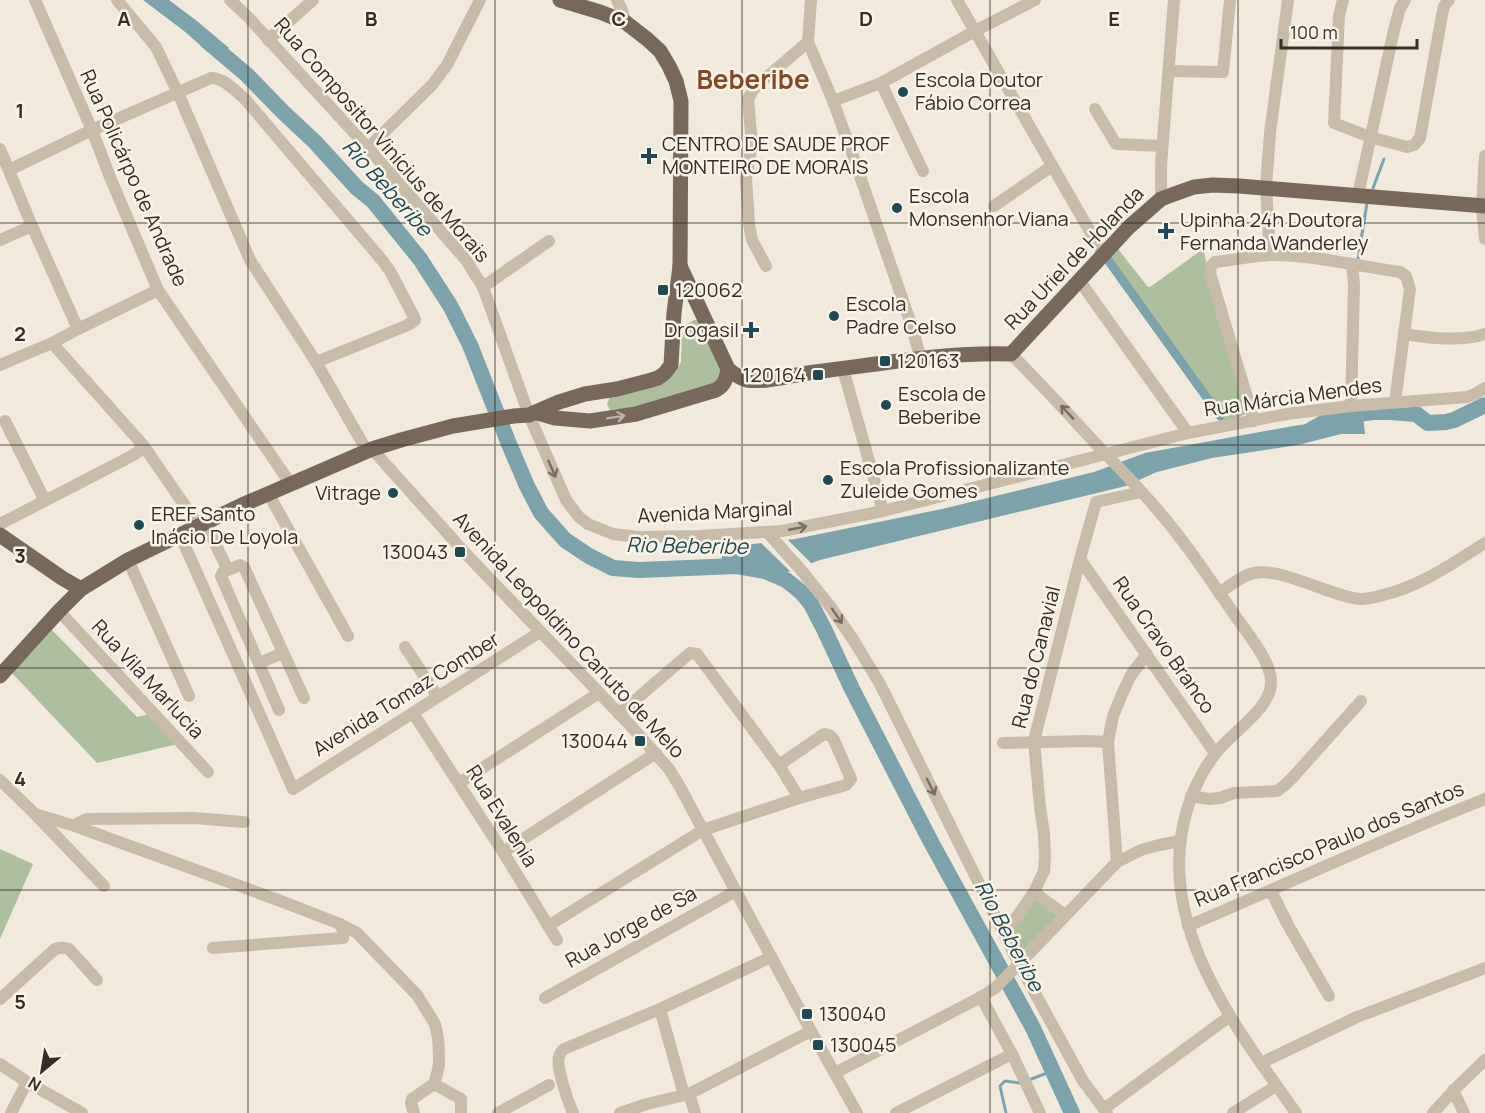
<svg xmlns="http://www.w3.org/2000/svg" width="1485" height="1113" font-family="Manrope,sans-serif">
  <rect width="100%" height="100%" fill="#f1eadc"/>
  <g fill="#aebf9d">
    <path d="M1118,249L1148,287H1150L1203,249L1246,414L1222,424L1214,410L1178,362L1106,261Z"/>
    <path d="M694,320H699L722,368L716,384L636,409L610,410L607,404L610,396L663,383L670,379L677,370L681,362L682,329L687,324Z"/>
    <path d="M52,630L137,717L150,714L178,744L97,763L12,673Z"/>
    <path d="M0,849L33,864L0,939Z"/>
    <path d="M1035,899L1057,916L1021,953L1012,936V933Z"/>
  </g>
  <g fill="#7ca3ac">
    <path d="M143,0H169L197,21L229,48L217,60L184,31Z"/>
    <path d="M1363,416L1365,434H1341L1298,445L1212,458L1157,472L1126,486L820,560L785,573L764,564L721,561L722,556L744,545L795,539L942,509L1094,472L1145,453L1293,426Z"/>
  </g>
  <path fill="#f1eadc" d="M786,538L814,566L802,570L790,571L760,542Z"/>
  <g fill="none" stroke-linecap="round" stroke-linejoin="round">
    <g stroke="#7ca3ac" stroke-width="3">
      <path d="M1373,188L1384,159"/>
      <path d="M1358,259L1367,203"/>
      <path d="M1029,1080L1052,1071"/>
      <path d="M1006,1113L1000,1086L1005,1081L1019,1083L1022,1082"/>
    </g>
    <path stroke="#7ca3ac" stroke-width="9" d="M1108,260L1220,416"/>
    <g stroke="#7ca3ac" stroke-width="16">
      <path d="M207,41L247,75L283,112L315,142L357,188L373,201L420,259L451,307L470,345L509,444L527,486L541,513L565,540L589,556L613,568L639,570L737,566L765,571L786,580L801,592L811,604L824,629L852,689L931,842L1033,1028L1072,1113"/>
      <path d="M1309,431L1330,419L1342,417L1352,419L1359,414L1372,412H1390L1416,414L1428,423L1446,422L1454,420L1485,405"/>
    </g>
    <g stroke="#c8bca8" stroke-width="12">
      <path d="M35,0L92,130L110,177L158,290L290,483"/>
      <path d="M117,0L156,47L178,93L250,260L316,362L367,451"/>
      <path d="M230,0L248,17L368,148L466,260L483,287L529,415L566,500L579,517L588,524L613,534L638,537L699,536L782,531L883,511L1188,433L1287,414L1351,406L1467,397L1475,394L1485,388"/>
      <path d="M617,0L622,10L625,22"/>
      <path d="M811,0L808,42L833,101L852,153L910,321L921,359"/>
      <path d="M957,0L1103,254"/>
      <path d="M1343,0L1339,16L1334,123L1370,137L1407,147L1414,145L1420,138L1442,15L1444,6L1449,0"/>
      <path d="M268,40L313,0"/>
      <path d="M1169,71L1223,72L1230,0"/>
      <path d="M881,83L923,171"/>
      <path d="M833,101L881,83L975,31L1035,0"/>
      <path d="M1095,109L1116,144L1162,146"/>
      <path d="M368,148L432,85L447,65L480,0"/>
      <path d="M0,149L32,226L78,329"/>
      <path d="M1485,156L1482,207L1485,239"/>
      <path d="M9,170L92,130L211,78C224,78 234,90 244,98L381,259L390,271L414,317L415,320L408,325L316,362"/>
      <path d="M1358,195L1394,30L1400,8L1405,0"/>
      <path d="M1161,199V165L1174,0"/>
      <path d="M994,206L1052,166"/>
      <path d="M0,240L32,226"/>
      <path d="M1270,255L1266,187L1270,133L1288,0"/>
      <path d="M766,266L752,240L749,224L746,178L752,144L748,99L753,90L762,81L808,42"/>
      <path d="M1079,280L1188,433"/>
      <path d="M483,287L549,241"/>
      <path d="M1404,334C1429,338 1461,342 1485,334"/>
      <path d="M1011,354C1041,384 1070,416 1099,447C1118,467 1137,486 1155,507C1185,541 1209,578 1234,614C1246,632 1271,660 1271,682C1272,708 1231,733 1216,753C1203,769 1193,790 1187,810C1153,923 1235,1026 1296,1113"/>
      <path d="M0,365L52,343L78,329L158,290"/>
      <path d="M843,369L883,511"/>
      <path d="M1351,406L1354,285L1352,265"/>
      <path d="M5,421L45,501"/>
      <path d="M1254,421L1210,273L1211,266L1215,262C1233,260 1252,256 1271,255C1314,255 1357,266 1400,272L1406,276L1410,289L1395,402"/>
      <path d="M143,445L199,526"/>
      <path d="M372,449L467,555L630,725L669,769L680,787L811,1031L857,1113"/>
      <path d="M268,493L348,636"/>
      <path d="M205,523L228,570L240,565L244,567L304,698"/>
      <path d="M0,524L124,460C131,456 140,453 143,445L52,343"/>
      <path d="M767,532L801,570L830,606L854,641L880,684L1019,964L1083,1081L1107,1113"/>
      <path d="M180,535L293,789L540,632"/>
      <path d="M1080,559L1215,753"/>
      <path d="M128,560L189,696"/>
      <path d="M228,570L223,572L221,576L279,710"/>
      <path d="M1219,593C1229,586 1239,578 1250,574C1277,564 1330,597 1361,599C1368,599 1376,597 1383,595C1421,586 1453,563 1485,543"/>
      <path d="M59,611L208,772"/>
      <path d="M405,647L438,697"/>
      <path d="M259,663L283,653"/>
      <path d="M413,713L503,852L557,940"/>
      <path d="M619,714L690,653L697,654L779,765L799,798"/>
      <path d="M1003,743L1086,741L1108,742"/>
      <path d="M0,780L35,814L104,886"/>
      <path d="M459,783L599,693"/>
      <path d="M1191,796L1209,799L1220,798L1234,793L1277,791L1285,785L1294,776L1361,701"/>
      <path d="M35,814L75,826L278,900L340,924L357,933L417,995L435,1024L438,1038L439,1054V1064L437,1074L434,1084L412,1099L411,1103L414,1113"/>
      <path d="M75,826L80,822L87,819L193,818L244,822"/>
      <path d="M503,852L656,753"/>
      <path d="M1117,862L1108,742L1113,716L1123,692L1131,675L1147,654"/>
      <path d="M1271,891L1288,925L1329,996"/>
      <path d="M1034,892L1065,915"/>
      <path d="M548,926L703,830L799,798L846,785L851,779L834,740C831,736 829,734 824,734L779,765"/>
      <path d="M1188,926C1287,884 1385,838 1485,799"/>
      <path d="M1006,939L1007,931L1034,892L1044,871L1045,857L1044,834L1040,807L1034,741L1080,559L1096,502L1141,492"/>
      <path d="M213,948L343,938L344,932L340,924"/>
      <path d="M981,997L1012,1054L1040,1113"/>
      <path d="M545,998L736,891"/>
      <path d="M0,999L55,949C61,947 64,947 69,949L97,980"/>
      <path d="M660,1009L684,1095"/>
      <path d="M1261,1063L1357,1017L1485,968"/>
      <path d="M0,1064L27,1082L82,1113"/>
      <path d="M835,1073L981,997L995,988L1019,964L1117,862L1141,850L1159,845L1180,841"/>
      <path d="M434,1084L461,1099V1113"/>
      <path d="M1453,1090L1464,1113"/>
      <path d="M689,1094L695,1113"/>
      <path d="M1105,1108L1230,1016"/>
      <path d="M11,1113L27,1082"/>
      <path d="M498,1113L549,1085"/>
      <path d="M573,1113C568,1101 556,1068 559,1057C560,1052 561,1052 564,1049L660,1009L771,957"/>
      <path d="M620,1113L647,1104L689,1094L811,1031"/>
      <path d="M896,1113L1012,1054"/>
      <path d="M1233,1113L1276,1086"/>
      <path d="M1433,1113L1457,1087L1485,1060"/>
    </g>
    <g stroke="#77685a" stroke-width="15">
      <path d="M680,266L728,369C734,374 739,378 747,380C766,383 796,374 815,372C880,364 946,352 1011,354L1129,227L1161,199L1177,193L1194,187L1213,185L1239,186L1485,206"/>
      <path d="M538,413L555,418L590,421L636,414L716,390C725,385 726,379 728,369"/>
      <path d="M0,535L62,578L81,589"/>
      <path d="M0,676L59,611L81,589L128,560L242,505L372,449L401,440L453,426L514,416L529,415L559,402L585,394L617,389L648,381L658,378L665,373L671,365L674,313L680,266L681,101L676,81L669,66L660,51L647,39L625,22L600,12L560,0"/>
    </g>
  </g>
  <defs><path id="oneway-shaft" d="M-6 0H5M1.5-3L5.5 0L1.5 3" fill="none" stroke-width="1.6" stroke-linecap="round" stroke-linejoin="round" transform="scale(1.5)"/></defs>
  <g stroke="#776e62">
    <use href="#oneway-shaft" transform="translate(1067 412) rotate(-133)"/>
    <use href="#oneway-shaft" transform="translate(552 469) rotate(67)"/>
    <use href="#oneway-shaft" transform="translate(798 528) rotate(-11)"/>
    <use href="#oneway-shaft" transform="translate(837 616) rotate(55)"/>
    <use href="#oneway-shaft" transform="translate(931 787) rotate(64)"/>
  </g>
  <use stroke="#beb4a8" href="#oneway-shaft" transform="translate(616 417) rotate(-9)"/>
  <path fill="none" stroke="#352e28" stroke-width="1.5" stroke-opacity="0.55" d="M248,0V1113M495,0V1113M742,0V1113M990,0V1113M1238,0V1113M0,223H1485M0,445H1485M0,668H1485M0,890H1485"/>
  <g fill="#204955" stroke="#f9f3e8" stroke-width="2">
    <circle cx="903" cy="92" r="6"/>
    <path d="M646 147h6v6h6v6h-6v6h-6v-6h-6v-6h6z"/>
    <circle cx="897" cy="208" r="6"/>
    <path d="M1163 222h6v6h6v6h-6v6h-6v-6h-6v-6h6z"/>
    <rect x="657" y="284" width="12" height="12" rx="3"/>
    <circle cx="834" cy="316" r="6"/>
    <path d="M748 321h6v6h6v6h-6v6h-6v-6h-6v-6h6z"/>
    <rect x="879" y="355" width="12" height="12" rx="3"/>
    <rect x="812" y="369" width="12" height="12" rx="3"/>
    <circle cx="886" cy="405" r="6"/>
    <circle cx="828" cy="480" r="6"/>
    <circle cx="393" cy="493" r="6"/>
    <circle cx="139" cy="525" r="6"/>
    <rect x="454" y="546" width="12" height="12" rx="3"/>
    <rect x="634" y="735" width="12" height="12" rx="3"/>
    <rect x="801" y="1008" width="12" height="12" rx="3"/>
    <rect x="812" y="1039" width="12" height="12" rx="3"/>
  </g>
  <g text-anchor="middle" stroke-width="5" stroke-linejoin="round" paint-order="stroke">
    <g font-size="20" fill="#352e28" stroke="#f9f3e8" text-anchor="start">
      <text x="915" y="87">Escola Doutor<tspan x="915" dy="23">Fábio Correa</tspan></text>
      <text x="662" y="151">CENTRO DE SAUDE PROF<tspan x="662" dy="23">MONTEIRO DE MORAIS</tspan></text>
      <text x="909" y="203">Escola<tspan x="909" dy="23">Monsenhor Viana</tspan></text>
      <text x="1180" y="227">Upinha 24h Doutora<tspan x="1180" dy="23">Fernanda Wanderley</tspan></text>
      <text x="675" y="297">120062</text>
      <text x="846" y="311">Escola<tspan x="846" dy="23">Padre Celso</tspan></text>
      <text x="739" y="337" text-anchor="end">Drogasil</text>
      <text x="897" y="368">120163</text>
      <text x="806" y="382" text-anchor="end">120164</text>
      <text x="898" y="401">Escola de<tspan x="898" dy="23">Beberibe</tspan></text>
      <text x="840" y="475">Escola Profissionalizante<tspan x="840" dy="23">Zuleide Gomes</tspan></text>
      <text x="381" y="500" text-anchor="end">Vitrage</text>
      <text x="151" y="521">EREF Santo<tspan x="151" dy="23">Inácio De Loyola</tspan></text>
      <text x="448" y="559" text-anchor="end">130043</text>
      <text x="628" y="748" text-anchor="end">130044</text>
      <text x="819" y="1021">130040</text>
      <text x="830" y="1052">130045</text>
    </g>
    <g font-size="20" fill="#352e28" stroke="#f9f3e8">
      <text transform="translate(382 140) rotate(49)" y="7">Rua Compositor Vinícius de Morais</text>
      <text transform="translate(134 178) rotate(66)" y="7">Rua Policárpo de Andrade</text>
      <text transform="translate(1074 258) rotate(-46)" y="7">Rua Uriel de Holanda</text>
      <text transform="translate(1293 397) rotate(-8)" y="7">Rua Márcia Mendes</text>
      <text transform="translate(715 512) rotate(-3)" y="7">Avenida Marginal</text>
      <text transform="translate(569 635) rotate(47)" y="7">Avenida Leopoldino Canuto de Melo</text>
      <text transform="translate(1164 645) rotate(55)" y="7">Rua Cravo Branco</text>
      <text transform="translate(1036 657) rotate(-76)" y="7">Rua do Canavial</text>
      <text transform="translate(148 679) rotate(47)" y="7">Rua Vila Marlucia</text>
      <text transform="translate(406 694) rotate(-32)" y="7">Avenida Tomaz Comber</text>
      <text transform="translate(502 816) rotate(58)" y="7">Rua Evalenia</text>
      <text transform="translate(1329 844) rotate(-23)" y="7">Rua Francisco Paulo dos Santos</text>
      <text transform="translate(631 927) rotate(-29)" y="7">Rua Jorge de Sa</text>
    </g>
    <g font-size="21" font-style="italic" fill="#204955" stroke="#f9f3e8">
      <text transform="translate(387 188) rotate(48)" y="7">Rio Beberibe</text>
      <text transform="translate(687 546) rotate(1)" y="7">Rio Beberibe</text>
      <text transform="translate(1009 936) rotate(62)" y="7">Rio Beberibe</text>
    </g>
    <g font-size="26" font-weight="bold" fill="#814925" stroke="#f9f3e8">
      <text x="753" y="89">Beberibe</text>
    </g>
  </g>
  <g font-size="20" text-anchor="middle" font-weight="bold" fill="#352e28" stroke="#f9f3e8" stroke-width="5" stroke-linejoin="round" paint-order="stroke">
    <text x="124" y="26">A</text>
    <text x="371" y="26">B</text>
    <text x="619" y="26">C</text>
    <text x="866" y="26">D</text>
    <text x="1114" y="26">E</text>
    <text x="20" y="118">1</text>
    <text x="20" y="341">2</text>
    <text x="20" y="563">3</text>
    <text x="20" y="786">4</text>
    <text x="20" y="1009">5</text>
  </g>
  <g transform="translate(42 1071) rotate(210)" stroke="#f9f3e8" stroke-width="4.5" paint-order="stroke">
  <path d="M0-4.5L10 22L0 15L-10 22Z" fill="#352e28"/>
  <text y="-9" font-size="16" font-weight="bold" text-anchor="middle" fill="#352e28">N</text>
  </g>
  <path d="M1281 39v9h136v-9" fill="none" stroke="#352e28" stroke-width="3"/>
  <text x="1290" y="39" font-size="18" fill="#352e28" stroke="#f9f3e8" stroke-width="4.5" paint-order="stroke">100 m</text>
</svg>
